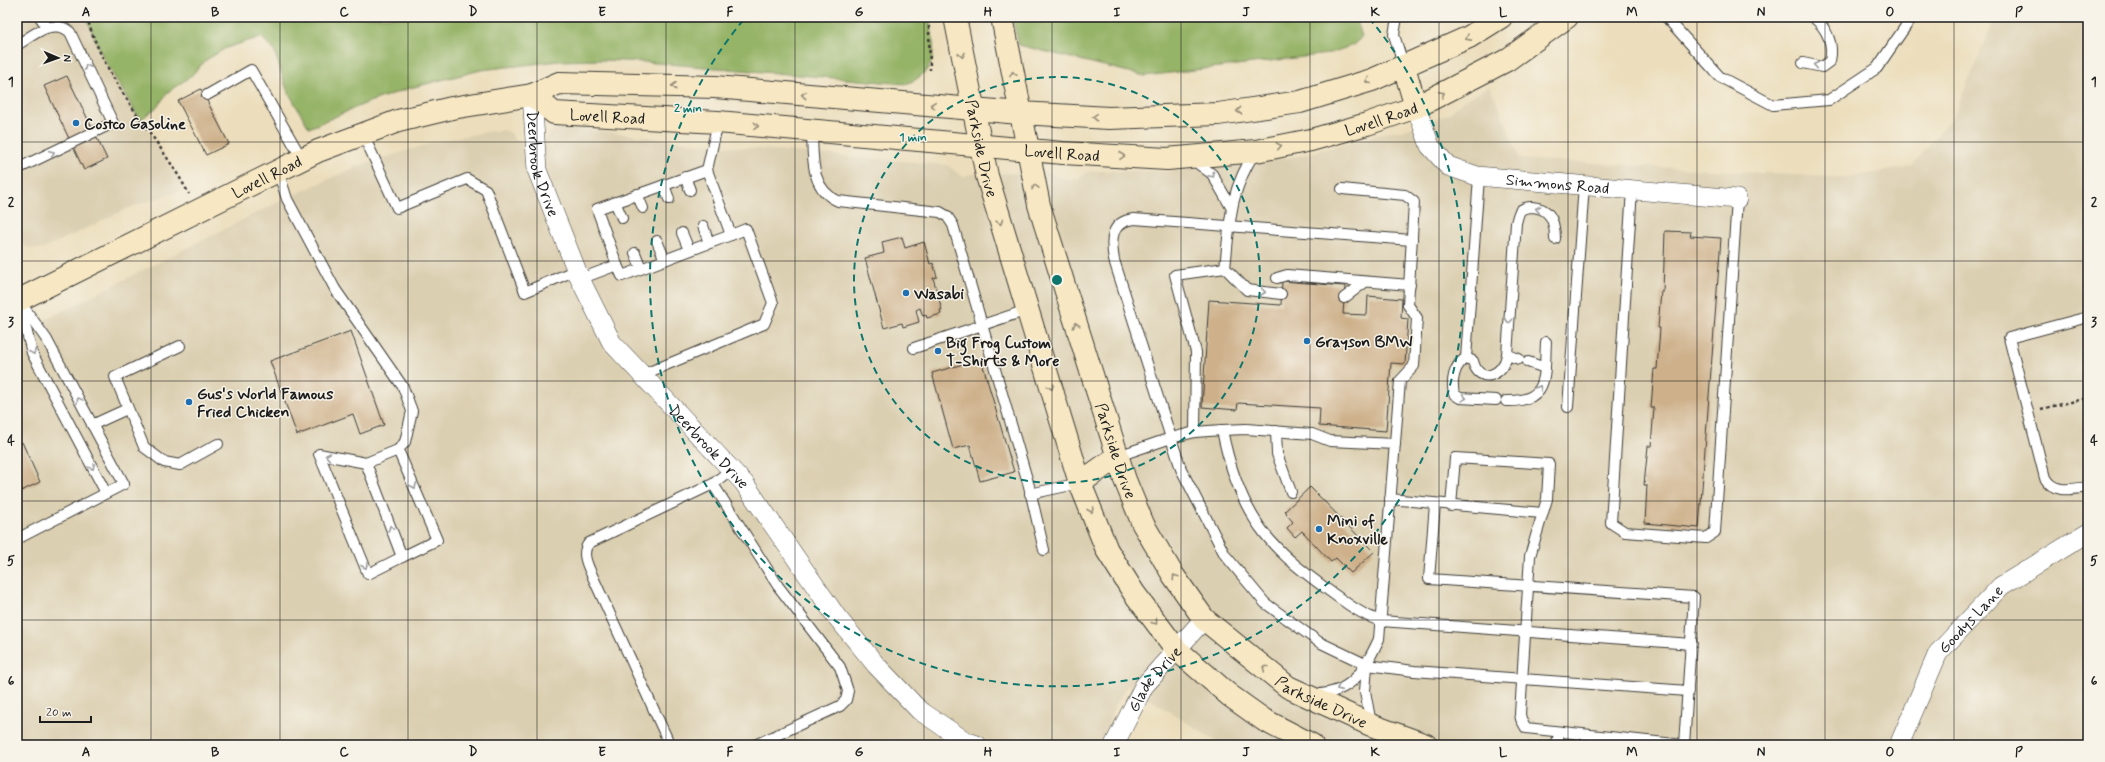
<svg xmlns="http://www.w3.org/2000/svg" width="2105" height="762" font-family="Mynerve,sans-serif">
  <rect width="100%" height="100%" fill="#f7f3e8"/>
  <filter id="ink" filterUnits="userSpaceOnUse"><feTurbulence type="fractalNoise" baseFrequency=".025" numOctaves="2"/><feDisplacementMap in="SourceGraphic" scale="8" xChannelSelector="R" yChannelSelector="G"/><feConvolveMatrix kernelMatrix="1 2 1 2 8 2 1 2 1" color-interpolation-filters="sRGB"/></filter>
  <filter id="wash" filterUnits="userSpaceOnUse"><feTurbulence type="fractalNoise" baseFrequency=".012" numOctaves="4" result="noise"/><feDisplacementMap in="SourceGraphic" scale="16" xChannelSelector="R" yChannelSelector="G"/><feGaussianBlur stdDeviation="0.9" result="paint"/><feColorMatrix in="noise" values="0 0 0 0 0 0 0 0 0 0 0 0 0 0 0 0 0 1.4 0 .05"/><feComposite in="paint" operator="in"/></filter>
  <g filter="url(#wash)">
    <rect width="100%" height="100%" fill="#ecdebc"/>
    <g fill="#dbcfb1">
      <path d="M17,17H86L103,57L118,85L186,189L131,207L43,249L30,248L20,244L17,248Z"/>
      <path d="M1995,17H2088V745H1222L1128,685L1112,711L1101,745H17V334L272,205L355,167L438,141L491,131L504,130L511,133L514,140H545L556,127L564,126L701,144L947,165L963,177L971,174L1046,172L1069,180L1078,179L1086,172L1095,171H1178L1299,156L1391,131H1401L1449,114L1462,102L1489,86L1498,104L1520,159L1847,178L1912,166L1954,115Z"/>
    </g>
    <g fill="#96b467" stroke="#596842">
      <path d="M86,17H929C935,47 940,71 906,84L645,62L602,60L559,61L481,70L410,88L369,102L309,128L287,90L274,50L261,37L226,48L206,60L190,77L169,91L157,107L140,120L103,57Z"/>
      <path d="M1012,17H1356L1362,37L1353,45L1328,54L1145,76L1019,45Z"/>
    </g>
    <g id="blocks">
      <g fill="#ceb18b">
        <path d="M67,76L107,159L84,170L44,86Z"/>
        <path d="M201,89L229,144L206,155L178,101Z"/>
        <path d="M1665,231L1691,232L1690,236L1721,238L1699,528L1645,523L1647,485H1644L1648,446H1651L1654,408H1651L1654,369H1657L1660,328H1658L1661,291L1663,292Z"/>
        <path d="M902,237L905,248L924,242L930,264L933,263L937,277L933,278L942,310H940L941,314L927,318L926,315L923,316L920,308L916,310L919,322L903,327L902,323L884,328L865,258L884,253L882,242Z"/>
        <path d="M1282,281L1345,286L1343,314L1367,315L1368,296L1402,299L1401,318L1408,319L1405,364L1391,363L1386,431L1319,426L1320,408L1238,403L1237,410L1202,407L1209,300L1281,305Z"/>
        <path d="M351,331L384,425L360,434L353,414L297,435L270,361Z"/>
        <path d="M981,359L1014,472L980,481L970,445L953,449L932,373Z"/>
        <path d="M22,442L40,482L17,493V444Z"/>
        <path d="M1310,487L1374,552L1351,573L1336,558L1331,562L1302,531L1295,537L1287,528L1293,522L1286,514L1287,513L1285,511Z"/>
      </g>
    </g>
  </g>
  <g filter="url(#ink)">
    <use href="#blocks" fill-opacity="0" stroke="#3b3934" stroke-width="1"/>
    <g fill="none" stroke-linecap="round" stroke-linejoin="round">
      <defs>
        <g id="lane">
          <path d="M40,17L47,27"/>
          <path d="M1397,17L1394,35L1404,67"/>
          <path d="M1666,17L1720,77L1773,105L1829,100L1877,68L1912,17"/>
          <path d="M17,45C32,36 53,17 70,32L113,123L17,169"/>
          <path d="M1803,63L1822,67L1830,61C1834,44 1827,28 1813,17"/>
          <path d="M207,95L251,70L302,159"/>
          <path d="M812,131C813,157 810,189 838,201L940,212L947,216L953,225L1029,486L1044,550"/>
          <path d="M363,134L397,208L467,179L486,190L525,292L576,270"/>
          <path d="M1193,160L1212,174L1231,207"/>
          <path d="M278,171L287,199L335,289L403,387L412,411L405,442L398,450L366,463L319,454L368,574L402,557"/>
          <path d="M685,177L690,190"/>
          <path d="M664,185L669,199"/>
          <path d="M1632,189L1611,523L1625,532L1706,538L1715,532L1737,199"/>
          <path d="M637,194L643,208"/>
          <path d="M615,202L622,218"/>
          <path d="M703,226L709,243"/>
          <path d="M682,233L689,250"/>
          <path d="M1412,240L1134,219C1109,222 1111,242 1114,260L1181,469L1225,555L1265,603L1319,642L1367,665L1414,671L1688,691"/>
          <path d="M657,241L665,260"/>
          <path d="M635,253L641,268"/>
          <path d="M617,265L622,276L731,235"/>
          <path d="M1225,268C1230,223 1229,192 1255,152"/>
          <path d="M1225,268L1247,290L1281,294"/>
          <path d="M1277,278L1287,275L1410,285"/>
          <path d="M580,279L617,265L597,209L707,170"/>
          <path d="M1344,298L1365,282"/>
          <path d="M21,308L32,353L106,493"/>
          <path d="M2088,317L2009,338L2045,478C2054,494 2072,489 2088,487"/>
          <path d="M180,346L115,377L144,447L164,462L180,465L218,444"/>
          <path d="M914,348L1027,310"/>
          <path d="M1507,355L1519,359"/>
          <path d="M1466,358L1473,361C1479,386 1504,375 1507,355L1516,223C1517,220 1518,214 1520,211C1523,208 1527,207 1532,207C1551,208 1555,222 1555,239"/>
          <path d="M1466,358L1479,177"/>
          <path d="M1466,358C1454,365 1451,381 1454,394L1460,398L1496,400"/>
          <path d="M1528,362L1545,368"/>
          <path d="M642,375L764,324L773,303L746,229L731,235L707,170L718,122"/>
          <path d="M1506,401C1550,402 1544,376 1546,342"/>
          <path d="M1568,407L1584,185"/>
          <path d="M92,425L127,409"/>
          <path d="M1222,430C1229,465 1242,505 1265,534C1282,556 1306,574 1328,590C1345,602 1361,615 1381,621L1692,644"/>
          <path d="M1276,431L1277,454L1291,492"/>
          <path d="M1195,432L1196,352L1175,275L1225,268"/>
          <path d="M1118,456L1171,438L1195,432L1222,430L1246,429L1312,434L1330,441L1395,444"/>
          <path d="M366,463L402,557L437,540L398,450"/>
          <path d="M713,484L778,586L840,667L848,691L846,700L840,706L755,745"/>
          <path d="M1030,494L1080,483"/>
          <path d="M1390,499L1542,513"/>
          <path d="M1435,504L1429,579L1694,597L1684,745"/>
          <path d="M1451,506L1455,458L1549,464L1547,499L1530,556L1520,714L1521,719L1526,728L1684,745"/>
          <path d="M17,539L124,484L47,340L18,299"/>
          <path d="M1367,667L1365,691L1371,724"/>
          <path d="M1313,694C1352,695 1365,669 1379,639L1400,381L1414,366L1417,318L1408,305L1414,202L1405,195L1342,189"/>
          <path d="M670,745L591,573C587,564 581,552 589,543L713,484L731,469"/>
          <path d="M1556,745L1560,732"/>
        </g>
        <g id="street">
          <path id="s1" d="M532,95L537,170L580,279L612,343L744,483L836,616L876,665L919,710L965,741L977,745"/>
          <path id="s2" d="M1416,107L1430,146L1448,166L1477,176L1737,199"/>
          <path id="s3" d="M1114,745L1144,686L1204,619"/>
          <path id="s4" d="M1899,745L1938,653L2001,586L2088,533"/>
        </g>
        <g id="secondary">
          <path id="s5" d="M955,17L987,176L1080,483L1107,550L1134,593L1176,649L1229,695L1264,720L1312,745"/>
          <path id="s6" d="M1002,17L1039,205L1125,480L1143,524L1173,575L1204,619L1288,687L1371,725L1426,745"/>
          <path d="M1404,67L1416,107"/>
          <path id="s7" d="M532,95L554,113L718,122L1063,153L1167,159L1256,151L1311,140L1367,124L1416,107L1507,60L1567,17"/>
          <path id="s8" d="M17,301L318,151L398,121L452,108L532,95L559,83L715,87L1020,113L1109,118L1218,114L1300,102L1372,80L1469,37L1501,17"/>
          <path d="M1080,483L1118,456"/>
        </g>
      </defs>
      <use href="#lane" stroke="#3b3934" stroke-width="12"/>
      <use href="#street" stroke="#3b3934" stroke-width="20"/>
      <use href="#secondary" stroke="#3b3934" stroke-width="24"/>
      <g stroke="#3b3934" stroke-width="2.5" stroke-dasharray="3 3" stroke-linecap="butt">
        <path d="M87,17C105,84 157,134 189,194"/>
        <path d="M929,26L930,70"/>
        <path d="M2041,409L2088,398"/>
      </g>
      <use href="#lane" stroke="#fff" stroke-width="10"/>
      <use href="#street" stroke="#fff" stroke-width="19"/>
      <use href="#secondary" stroke="#f7e8c3" stroke-width="22"/>
    </g>
    <defs><path id="oneway-chevron" d="M-2-3.5L2.5 0L-2 3.5" fill="none" stroke-width="1.6" stroke-linecap="round" stroke-linejoin="round"/></defs>
    <g stroke="#948c78">
      <use href="#oneway-chevron" transform="translate(1468 38) rotate(152)"/>
      <use href="#oneway-chevron" transform="translate(962 55) rotate(79)"/>
      <use href="#oneway-chevron" transform="translate(1013 74) rotate(-101)"/>
      <use href="#oneway-chevron" transform="translate(1368 81) rotate(160)"/>
      <use href="#oneway-chevron" transform="translate(674 86) rotate(-178)"/>
      <use href="#oneway-chevron" transform="translate(1442 94) rotate(-27)"/>
      <use href="#oneway-chevron" transform="translate(804 95) rotate(-175)"/>
      <use href="#oneway-chevron" transform="translate(933 105) rotate(-175)"/>
      <use href="#oneway-chevron" transform="translate(1239 111) rotate(174)"/>
      <use href="#oneway-chevron" transform="translate(1095 117) rotate(-176)"/>
      <use href="#oneway-chevron" transform="translate(756 126) rotate(5)"/>
      <use href="#oneway-chevron" transform="translate(1279 146) rotate(-11)"/>
      <use href="#oneway-chevron" transform="translate(1122 156) rotate(3)"/>
      <use href="#oneway-chevron" transform="translate(1035 187) rotate(-102)"/>
      <use href="#oneway-chevron" transform="translate(1000 222) rotate(74)"/>
      <use href="#oneway-chevron" transform="translate(1076 325) rotate(-107)"/>
      <use href="#oneway-chevron" transform="translate(1051 387) rotate(73)"/>
      <use href="#oneway-chevron" transform="translate(1091 510) rotate(68)"/>
      <use href="#oneway-chevron" transform="translate(1175 577) rotate(-124)"/>
      <use href="#oneway-chevron" transform="translate(1155 622) rotate(53)"/>
      <use href="#oneway-chevron" transform="translate(1265 668) rotate(-141)"/>
    </g>
    <g stroke="#999">
      <use href="#oneway-chevron" transform="translate(1816 65) rotate(-169)"/>
      <use href="#oneway-chevron" transform="translate(87 67) rotate(-115)"/>
      <use href="#oneway-chevron" transform="translate(52 153) rotate(-25)"/>
      <use href="#oneway-chevron" transform="translate(1212 175) rotate(50)"/>
      <use href="#oneway-chevron" transform="translate(1538 209) rotate(-168)"/>
      <use href="#oneway-chevron" transform="translate(1263 292) rotate(7)"/>
      <use href="#oneway-chevron" transform="translate(1509 321) rotate(94)"/>
      <use href="#oneway-chevron" transform="translate(33 352) rotate(70)"/>
      <use href="#oneway-chevron" transform="translate(1539 388) rotate(-60)"/>
      <use href="#oneway-chevron" transform="translate(1464 398) rotate(9)"/>
      <use href="#oneway-chevron" transform="translate(79 400) rotate(-118)"/>
      <use href="#oneway-chevron" transform="translate(328 456) rotate(-170)"/>
      <use href="#oneway-chevron" transform="translate(92 467) rotate(62)"/>
      <use href="#oneway-chevron" transform="translate(414 486) rotate(67)"/>
      <use href="#oneway-chevron" transform="translate(391 528) rotate(-110)"/>
      <use href="#oneway-chevron" transform="translate(365 566) rotate(68)"/>
      <use href="#oneway-chevron" transform="translate(1339 688) rotate(156)"/>
    </g>
  </g>
  <path fill="none" stroke="#1c1c1c" stroke-width="1" stroke-opacity="0.55" d="M151,17V745M280,17V745M408,17V745M537,17V745M666,17V745M795,17V745M924,17V745M1052,17V745M1181,17V745M1310,17V745M1439,17V745M1568,17V745M1697,17V745M1825,17V745M1954,17V745M17,142H2088M17,261H2088M17,381H2088M17,501H2088M17,620H2088"/>
  <g fill="none" stroke="#0f766e" stroke-width="2" stroke-dasharray="7 5">
    <circle cx="1057" cy="280" r="203"/>
    <path d="M1369 18A407 407 0 1 1 745 18"/>
  </g>
  <g fill="#1f6fb2" stroke="#f7f3e8" stroke-width="1.5">
    <circle cx="76" cy="123" r="4"/>
    <circle cx="906" cy="293" r="4"/>
    <circle cx="1307" cy="341" r="4"/>
    <circle cx="938" cy="351" r="4"/>
    <circle cx="189" cy="402" r="4"/>
    <circle cx="1319" cy="529" r="4"/>
  </g>
  <g text-anchor="middle" stroke-width="3" stroke-linejoin="round" paint-order="stroke">
    <g font-size="16" fill="#1c1c1c" stroke="#f7f3e8">
      <text dy="6" stroke="none"><textPath href="#s7" startOffset="82">Lovell Road</textPath></text>
      <text dy="6" stroke="none"><textPath href="#s7" startOffset="862">Lovell Road</textPath></text>
      <text dy="6" stroke="none"><textPath href="#s5" startOffset="134">Parkside Drive</textPath></text>
      <text dy="6" stroke="none"><textPath href="#s7" startOffset="538">Lovell Road</textPath></text>
      <text dy="6" stroke="none"><textPath href="#s1" startOffset="70">Deerbrook Drive</textPath></text>
      <text dy="6" stroke="none"><textPath href="#s8" startOffset="279">Lovell Road</textPath></text>
      <text dy="6" stroke="none"><textPath href="#s2" startOffset="180">Simmons Road</textPath></text>
      <text dy="6" stroke="none"><textPath href="#s1" startOffset="406">Deerbrook Drive</textPath></text>
      <text dy="6" stroke="none"><textPath href="#s6" startOffset="449">Parkside Drive</textPath></text>
      <text dy="6" stroke="none"><textPath href="#s4" startOffset="147">Goodys Lane</textPath></text>
      <text dy="6" stroke="none"><textPath href="#s3" startOffset="78">Glade Drive</textPath></text>
      <text dy="6" stroke="none"><textPath href="#s6" startOffset="785">Parkside Drive</textPath></text>
    </g>
    <g font-size="16" font-weight="bold" fill="#1c1c1c" stroke="#f7f3e8" text-anchor="start">
      <text x="84" y="129">Costco Gasoline</text>
      <text x="914" y="299">Wasabi</text>
      <text x="1315" y="347">Grayson BMW</text>
      <text x="946" y="348">Big Frog Custom<tspan x="946" dy="18">T-Shirts &amp; More</tspan></text>
      <text x="197" y="399">Gus's World Famous<tspan x="197" dy="18">Fried Chicken</tspan></text>
      <text x="1327" y="526">Mini of<tspan x="1327" dy="18">Knoxville</tspan></text>
    </g>
  </g>
  <circle cx="1057" cy="280" r="6" fill="#0f766e" stroke="#f7f3e8" stroke-width="2"/>
  <g font-size="12" text-anchor="middle" font-weight="bold" fill="#0f766e" stroke="#f7f3e8" stroke-width="3" stroke-linejoin="round" paint-order="stroke">
    <text x="688" y="112">2 min</text>
    <text x="913" y="141">1 min</text>
  </g>
  <rect width="2105" height="762" fill="none" stroke="#f7f3e8" stroke-width="44"/>
  <g transform="translate(58 58) rotate(92)" stroke="#f7f3e8" stroke-width="3" paint-order="stroke">
  <path d="M0-3L7 15L0 10L-7 15Z" fill="#1c1c1c"/>
  <text y="-6" font-size="11" font-weight="bold" text-anchor="middle" fill="#1c1c1c">N</text>
  </g>
  <path d="M40 716v6h51v-6" fill="none" stroke="#1c1c1c" stroke-width="2"/>
  <text x="46" y="716" font-size="12" fill="#1c1c1c" stroke="#f7f3e8" stroke-width="3" paint-order="stroke">20 m</text>
  <rect x="22" y="22" width="2061" height="718" fill="none" stroke="#1c1c1c" stroke-width="1.5"/>
  <g font-size="13" text-anchor="middle" font-weight="bold" fill="#1c1c1c">
    <text x="86" y="16">A</text>
    <text x="215" y="16">B</text>
    <text x="344" y="16">C</text>
    <text x="473" y="16">D</text>
    <text x="602" y="16">E</text>
    <text x="730" y="16">F</text>
    <text x="859" y="16">G</text>
    <text x="988" y="16">H</text>
    <text x="1117" y="16">I</text>
    <text x="1246" y="16">J</text>
    <text x="1375" y="16">K</text>
    <text x="1503" y="16">L</text>
    <text x="1632" y="16">M</text>
    <text x="1761" y="16">N</text>
    <text x="1890" y="16">O</text>
    <text x="2019" y="16">P</text>
    <text x="11" y="86">1</text>
    <text x="2094" y="86">1</text>
    <text x="11" y="206">2</text>
    <text x="2094" y="206">2</text>
    <text x="11" y="326">3</text>
    <text x="2094" y="326">3</text>
    <text x="11" y="445">4</text>
    <text x="2094" y="445">4</text>
    <text x="11" y="565">5</text>
    <text x="2094" y="565">5</text>
    <text x="11" y="685">6</text>
    <text x="2094" y="685">6</text>
    <text x="86" y="756">A</text>
    <text x="215" y="756">B</text>
    <text x="344" y="756">C</text>
    <text x="473" y="756">D</text>
    <text x="602" y="756">E</text>
    <text x="730" y="756">F</text>
    <text x="859" y="756">G</text>
    <text x="988" y="756">H</text>
    <text x="1117" y="756">I</text>
    <text x="1246" y="756">J</text>
    <text x="1375" y="756">K</text>
    <text x="1503" y="756">L</text>
    <text x="1632" y="756">M</text>
    <text x="1761" y="756">N</text>
    <text x="1890" y="756">O</text>
    <text x="2019" y="756">P</text>
  </g>
</svg>
